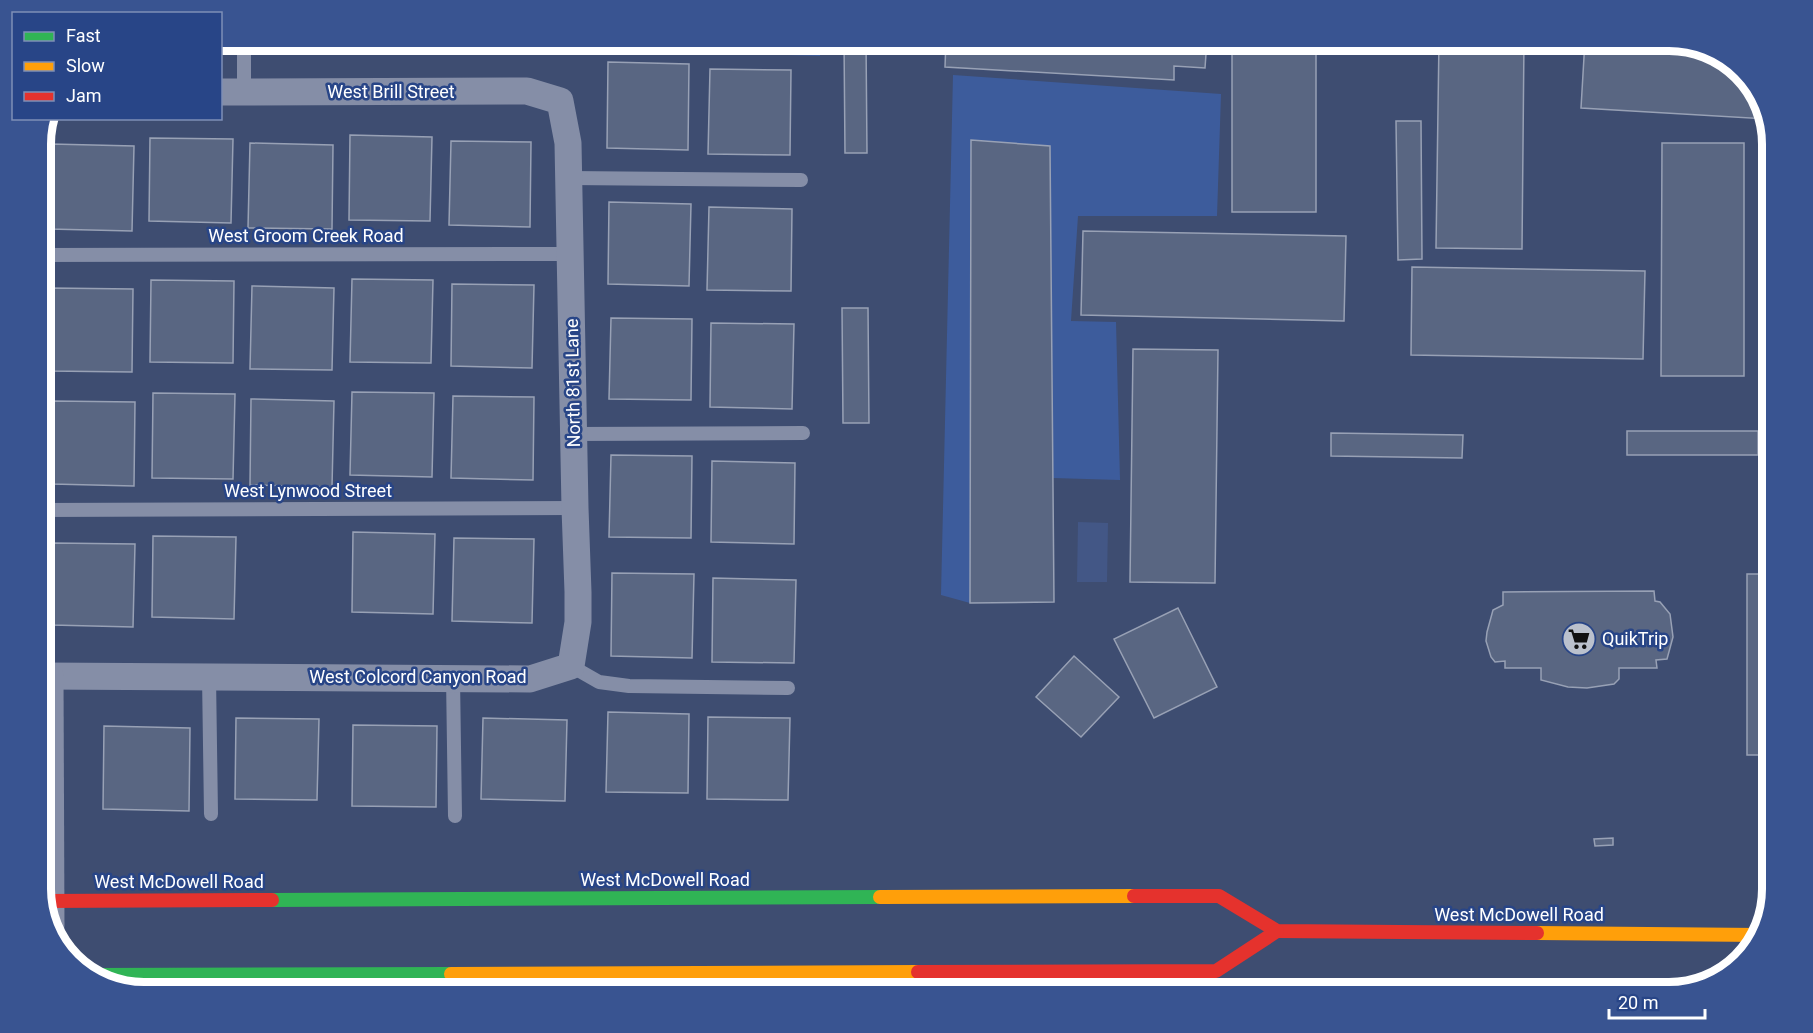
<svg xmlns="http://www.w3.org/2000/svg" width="1813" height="1033" font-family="Roboto,sans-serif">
  <rect width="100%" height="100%" fill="#3e4d71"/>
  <g fill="#3d5c9c">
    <path d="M642,41H821L820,56L642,51Z"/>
    <path d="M953,75L1221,94L1217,216H1078L1071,321L1116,322L1120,480L1053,478L1050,147L971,140L970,603L941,595Z"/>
  </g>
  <path fill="#435786" d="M1078,522L1108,523L1107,582H1077Z"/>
  <g fill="#596682" stroke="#98a1b5" stroke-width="1.5">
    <path d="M271,40H352V54L271,53Z"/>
    <path d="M386,40H471V53L385,51Z"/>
    <path d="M844,40H866L867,153H845Z"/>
    <path d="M946,40H1207L1205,68L1174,66V80L945,67Z"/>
    <rect x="1232" y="40" width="84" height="172"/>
    <path d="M1439,40H1524L1522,249L1436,248Z"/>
    <path d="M1585,40H1669L1720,54L1758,92L1767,119L1581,108Z"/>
    <path d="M608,62L689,64L688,150L607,148Z"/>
    <path d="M710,69L791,70L790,155L708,154Z"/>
    <path d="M1396,121H1421L1422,259L1398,260Z"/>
    <path d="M350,135L432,137L430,221L349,220Z"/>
    <path d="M150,138L233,139L231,223L149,221Z"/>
    <path d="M971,140L1050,146L1054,602L970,603Z"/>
    <path d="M451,141L531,142L530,227L449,225Z"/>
    <path d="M250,143L333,145L332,229L248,228Z"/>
    <path d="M1662,143H1744V376H1661Z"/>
    <path d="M51,144L134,146L132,231L49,229Z"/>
    <path d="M609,202L691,204L689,286L608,284Z"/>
    <path d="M709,207L792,209L791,291L707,290Z"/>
    <path d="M1083,231L1346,236L1344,321L1081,315Z"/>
    <path d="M1412,267L1645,271L1643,359L1411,355Z"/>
    <path d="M352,279L433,280L431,363L350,362Z"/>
    <path d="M151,280L234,281L233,363L150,362Z"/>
    <path d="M452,284L534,285L532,368L451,366Z"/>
    <path d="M252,286L334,288L332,370L250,369Z"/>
    <path d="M1772,287V374H1769Z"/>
    <path d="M51,288L133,289L132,372L49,371Z"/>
    <path d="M842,308H868L869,423H843Z"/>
    <path d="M611,318L692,319L691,400L609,399Z"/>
    <path d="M711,323L794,324L792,409L710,407Z"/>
    <path d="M1133,349L1218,350L1215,583L1130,582Z"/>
    <path d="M352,392L434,393L432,477L350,475Z"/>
    <path d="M153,393L235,394L233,479L152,478Z"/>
    <path d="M453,396L534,397L533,480L451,478Z"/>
    <path d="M251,399L334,401L332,487L250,485Z"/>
    <path d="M54,401L135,402L134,486L52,484Z"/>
    <rect x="1627" y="431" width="131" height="24"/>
    <path d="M1331,433L1463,435L1462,458L1331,456Z"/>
    <path d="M611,455L692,456L691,538L609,537Z"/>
    <path d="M712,461L795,463L794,544L711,542Z"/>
    <path d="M353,532L435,534L433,614L352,612Z"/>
    <path d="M153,536L236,537L234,619L152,617Z"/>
    <path d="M454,538L534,539L532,623L452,621Z"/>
    <path d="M53,543L135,544L133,627L52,625Z"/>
    <path d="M612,573L694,574L692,658L611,656Z"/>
    <rect x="1747" y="574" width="25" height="181"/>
    <path d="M713,578L796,580L794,663L712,662Z"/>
    <path d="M1654,591L1655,601L1660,602L1670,614L1673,637L1667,659L1656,660L1657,668H1619V679L1614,684L1587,688L1568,687L1541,680V668H1505V661L1495,662L1491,657L1486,641L1487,632L1493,610L1503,605V592Z"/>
    <path d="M1178,608L1217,687L1154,718L1114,639Z"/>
    <path d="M1074,656L1119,697L1081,737L1036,697Z"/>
    <path d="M608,712L689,714L688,793L606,792Z"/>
    <path d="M708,717L790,718L788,800L707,799Z"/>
    <path d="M236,718L319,719L317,800L235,799Z"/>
    <path d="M483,718L567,720L565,801L481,799Z"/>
    <path d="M353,725L437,726L436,807L352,806Z"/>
    <path d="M104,726L190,728L189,811L103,809Z"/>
    <path d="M1613,838V845L1595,846L1594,839Z"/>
  </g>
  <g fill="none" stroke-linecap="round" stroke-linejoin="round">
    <g stroke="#858ea7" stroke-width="14">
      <path d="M244,40V92"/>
      <path d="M569,178L801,180"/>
      <path d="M41,255L571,254"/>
      <path d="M574,434L803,433"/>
      <path d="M41,510L575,508"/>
      <path d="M571,666L599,682L629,686L788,688"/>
      <path d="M209,676L211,814"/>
      <path d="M453,677L455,816"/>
    </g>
    <g stroke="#858ea7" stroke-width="27">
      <path d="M41,676L530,679L571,666L578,622V592L575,508L568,143L560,101L527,91L220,92"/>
      <path d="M50,676L51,925"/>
    </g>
    <g stroke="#30b455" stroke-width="14">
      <path d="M272,900L880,897"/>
      <path d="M88,975L451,974"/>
    </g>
    <g stroke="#ff9f0a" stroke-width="14">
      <path d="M880,897L1134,896"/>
      <path d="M1537,933L1760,935"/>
      <path d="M451,974L918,972"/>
    </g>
    <g stroke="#e5322d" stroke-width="14">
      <path d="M1134,896H1219L1277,931L1537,933"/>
      <path d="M43,901L272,900"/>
      <path d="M918,972L1216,971L1277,931"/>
    </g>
  </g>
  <defs>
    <symbol id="supermarket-disc" viewBox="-11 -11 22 22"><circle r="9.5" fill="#bbc1cd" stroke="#284587"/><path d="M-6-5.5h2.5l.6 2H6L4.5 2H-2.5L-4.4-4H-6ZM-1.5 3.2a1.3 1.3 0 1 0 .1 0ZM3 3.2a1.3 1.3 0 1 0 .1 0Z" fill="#111"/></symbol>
  </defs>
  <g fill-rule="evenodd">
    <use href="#supermarket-disc" x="1560" y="620" width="38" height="38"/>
  </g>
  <g text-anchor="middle" stroke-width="5" stroke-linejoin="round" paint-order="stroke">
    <g font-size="18" fill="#fff" stroke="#284587">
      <text x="391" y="98">West Brill Street</text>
      <text x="306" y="242">West Groom Creek Road</text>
      <text transform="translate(573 383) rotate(-91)" y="6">North 81st Lane</text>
      <text x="308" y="497">West Lynwood Street</text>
      <text x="418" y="683">West Colcord Canyon Road</text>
      <text x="665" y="886">West McDowell Road</text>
      <text x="179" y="888">West McDowell Road</text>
      <text x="1519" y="921">West McDowell Road</text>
    </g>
    <g font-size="18" fill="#fff" stroke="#284587" text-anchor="start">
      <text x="1602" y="645">QuikTrip</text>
    </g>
  </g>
  <path d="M0 0H1813V1033H0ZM144 51H1669A93 93 0 0 1 1762 144V889A93 93 0 0 1 1669 982H144A93 93 0 0 1 51 889V144A93 93 0 0 1 144 51Z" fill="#395491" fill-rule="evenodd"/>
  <path fill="none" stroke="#fff" stroke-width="8" d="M144 51H1669A93 93 0 0 1 1762 144V889A93 93 0 0 1 1669 982H144A93 93 0 0 1 51 889V144A93 93 0 0 1 144 51Z"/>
  <rect x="12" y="12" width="210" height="108" fill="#284587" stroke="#7e8fb7" stroke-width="1.5"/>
  <rect x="24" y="32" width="30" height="9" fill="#30b455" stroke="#7e8fb7" stroke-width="1.5"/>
  <text x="66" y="42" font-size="18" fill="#ffffff">Fast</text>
  <rect x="24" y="62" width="30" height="9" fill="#ff9f0a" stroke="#7e8fb7" stroke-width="1.5"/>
  <text x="66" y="72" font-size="18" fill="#ffffff">Slow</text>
  <rect x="24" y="92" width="30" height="9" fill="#e5322d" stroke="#7e8fb7" stroke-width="1.5"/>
  <text x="66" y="102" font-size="18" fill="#ffffff">Jam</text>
  <path d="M1609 1009v9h96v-9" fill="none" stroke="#ffffff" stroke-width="3"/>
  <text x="1618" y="1009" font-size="18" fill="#ffffff" stroke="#284587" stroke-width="4.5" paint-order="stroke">20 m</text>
</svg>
